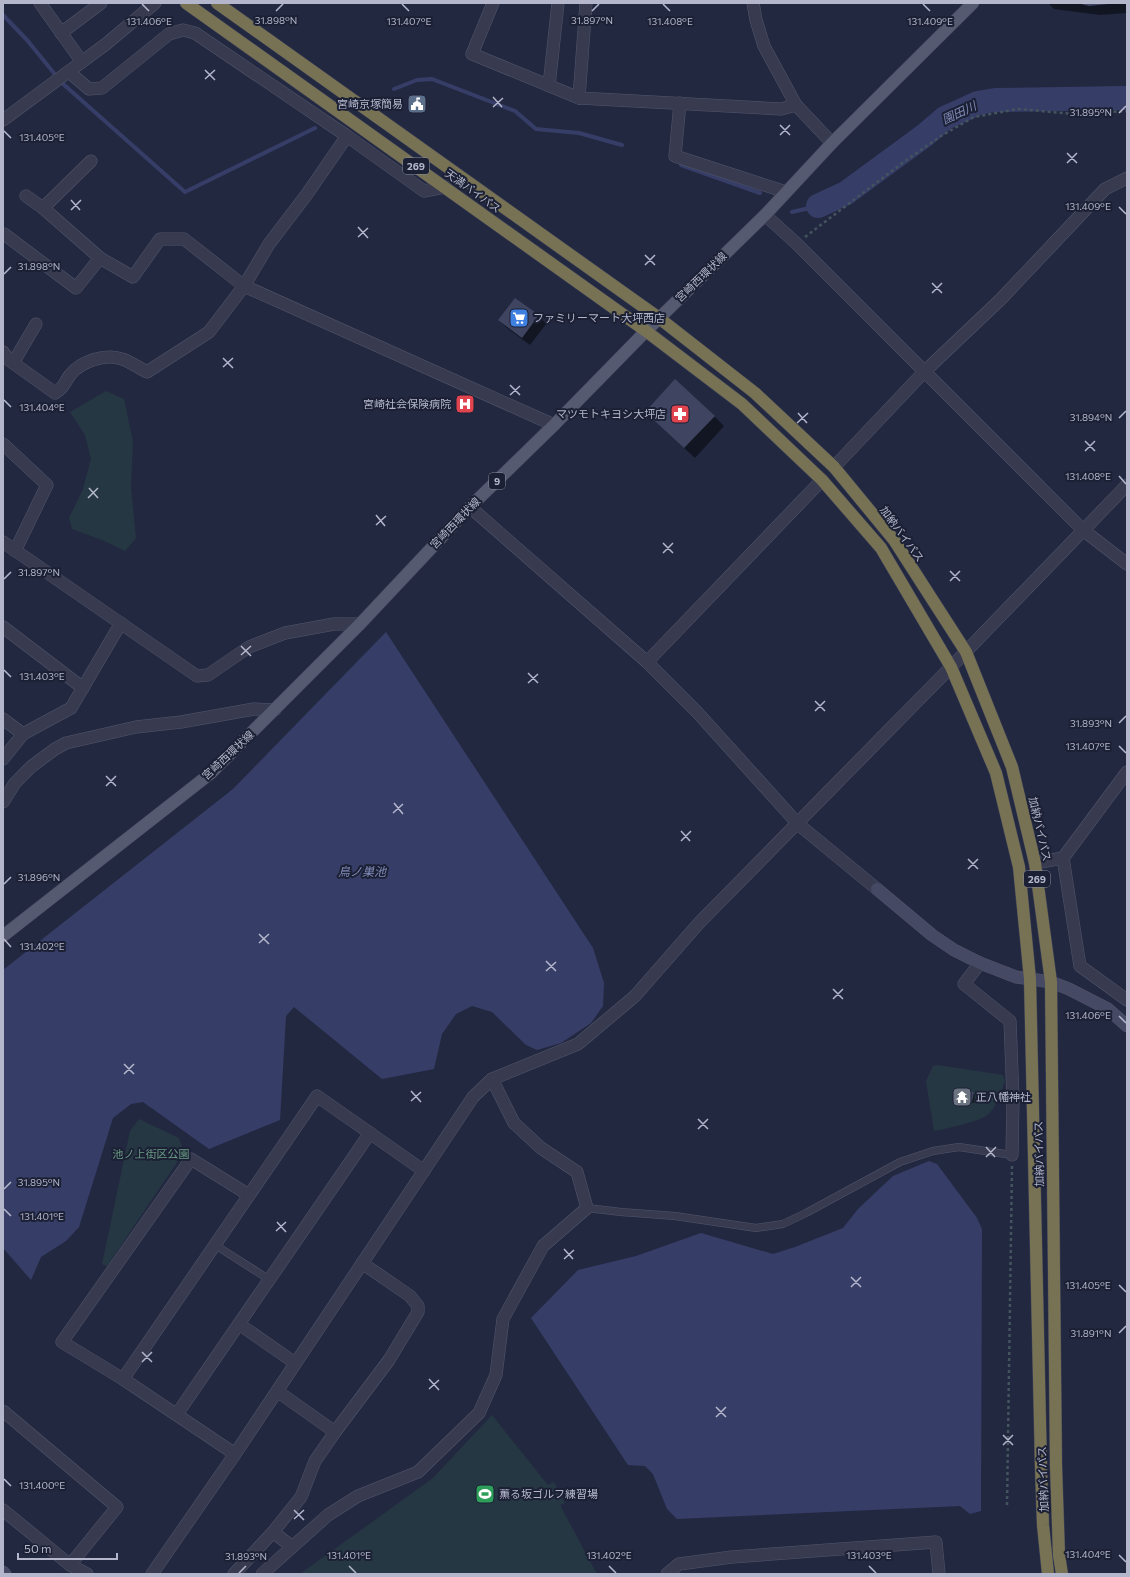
<svg xmlns="http://www.w3.org/2000/svg" width="1130" height="1577" font-family="Commissioner,'Noto Sans JP',sans-serif">
  <rect width="100%" height="100%" fill="#232841"/>
  <g fill="#253742">
    <path d="M106,391L124,399L133,442L131,487L136,538L125,551L102,540L72,529L69,518L83,489L91,459L85,435L70,412Z"/>
    <path d="M938,1065L1003,1075L1005,1080C1002,1091 996,1109 986,1116C977,1122 945,1129 934,1131L926,1081L933,1066Z"/>
    <path d="M139,1119L179,1138L184,1152L107,1266L102,1264L130,1131Z"/>
    <path d="M492,1415L548,1485L554,1482L565,1503L560,1505L597,1574H300L433,1478Z"/>
  </g>
  <g fill="#363e68">
    <path d="M386,632L593,948L604,983L603,1006L591,1023L561,1043L537,1050L526,1045L492,1012L472,1006L456,1014L442,1034L434,1069L382,1079L294,1007L286,1016L280,1120L209,1149L143,1102L131,1104L113,1118L79,1227L66,1241L41,1257L31,1280L3,1248V970L233,789Z"/>
    <path d="M929,1161L937,1164L977,1218L982,1229L981,1511L970,1514L960,1506L677,1519L667,1509L653,1474L645,1466L628,1465L531,1318L578,1270L636,1256L701,1233L773,1254L795,1247L843,1228L858,1209L893,1176Z"/>
  </g>
  <g fill="#0007">
    <path d="M1048,3H1127V13L1100,15L1054,9Z"/>
    <path d="M515,299L539,316L546,324L530,345L507,328L499,320Z"/>
    <path d="M714,416L724,426L695,458L656,422Z"/>
    <path d="M959,1093L962,1096L973,1093L975,1095L974,1103L964,1102L961,1098V1100L956,1099L954,1097Z"/>
  </g>
  <g fill="none" stroke-linecap="round" stroke-linejoin="round">
    <g stroke="#363e68" stroke-width="4">
      <path d="M3,15L27,40L62,83L185,192L315,128"/>
      <path d="M394,89L417,80L432,79L515,111L536,129L579,133L622,145"/>
      <path d="M681,165L760,193"/>
      <path d="M792,212L818,206"/>
    </g>
    <path stroke="#363e68" stroke-width="24" d="M818,206L846,193L925,135L945,118L978,103L995,100L1127,98"/>
  </g>
  <g fill="#3f4561">
    <path d="M1077,3H1107L1108,4L1089,6Z"/>
    <path d="M515,298L539,315L522,338L498,320Z"/>
    <path d="M675,379L715,416L684,448L645,412Z"/>
    <path d="M954,1090L960,1092L959,1099L953,1098Z"/>
    <path d="M962,1090L974,1092L972,1102L961,1100Z"/>
  </g>
  <g fill="none" stroke-linecap="round" stroke-linejoin="round">
    <defs>
      <g id="lane">
        <path d="M587,1208L621,1212L675,1216L756,1228L783,1224L806,1213L900,1162L933,1151L959,1147L1012,1155"/>
        <path d="M215,1245L270,1280"/>
      </g>
      <g id="street">
        <path d="M40,3L82,62"/>
        <path d="M493,3L472,54L579,98"/>
        <path d="M586,3L579,98L781,109L796,105"/>
        <path d="M753,3L756,20L764,46L796,105L832,143"/>
        <path d="M61,33L101,3"/>
        <path d="M69,72L89,89L102,88L169,34L183,30L195,33L347,136L424,191L445,187"/>
        <path d="M549,86L558,3"/>
        <path d="M680,103L675,156L786,192"/>
        <path d="M3,120L106,44L155,3"/>
        <path d="M26,196L43,208L100,258L133,277L160,239H184L244,286L554,425"/>
        <path d="M43,208L91,161"/>
        <path d="M765,215L796,243L1083,530L1127,564"/>
        <path d="M4,234L76,288L100,258"/>
        <path d="M3,352L9,360L55,393C64,388 64,383 70,375C81,361 106,353 122,359C131,362 139,368 147,372L209,332L244,286L269,244L307,194L347,136"/>
        <path d="M13,363L36,324"/>
        <path d="M3,444L47,485L15,551"/>
        <path d="M834,467L924,372L1001,299L1105,189L1127,178"/>
        <path d="M470,507L647,662L697,712L798,824L877,889"/>
        <path d="M3,542L197,676L208,675L249,647L285,633L334,624H360"/>
        <path d="M3,627L83,688"/>
        <path d="M647,662L822,480"/>
        <path d="M3,719L23,734"/>
        <path d="M3,759L23,734L71,708L121,623"/>
        <path d="M3,802L15,783L32,766L55,749L66,743L136,727L181,722L254,709L275,710"/>
        <path d="M1063,858L1080,966L1127,1000"/>
        <path d="M1035,863L1063,858L1127,772"/>
        <path d="M980,963L964,984L1010,1021L1013,1099L1012,1155"/>
        <path d="M239,1324L295,1363"/>
        <path d="M123,1379L317,1096L424,1171"/>
        <path d="M277,1391L335,1432"/>
        <path d="M3,1411L117,1507L70,1565"/>
        <path d="M177,1414L370,1133"/>
        <path d="M235,1454L123,1379L62,1342L191,1159L249,1195"/>
        <path d="M3,1510L70,1565L87,1574"/>
        <path d="M273,1532L291,1546"/>
        <path d="M152,1574L235,1454L473,1097L492,1079L578,1044L635,996L699,923L951,667L1127,485"/>
        <path d="M234,1574L273,1532L301,1497L315,1461L335,1432L389,1360L418,1312V1306L410,1296L362,1263"/>
        <path d="M262,1574L328,1515L358,1496L418,1472L479,1413L496,1375L503,1319L543,1246L587,1208L577,1172L541,1148L514,1123L492,1079"/>
        <path d="M667,1574L679,1564L732,1557L936,1542L939,1574"/>
      </g>
      <g id="secondary">
        <path d="M877,889L932,935L954,950L980,963L1016,977L1051,982L1069,989L1108,1009L1127,1026"/>
        <path d="M3,1572L5,1574"/>
      </g>
      <path id="primary" d="M3,936L211,773L360,624L470,507L554,425L646,331L765,215L832,143L973,3"/>
      <g id="highway">
        <path d="M186,3L646,331L742,404L822,480L881,548L951,667L996,773L1019,867L1030,979L1041,1467L1043,1525L1048,1574"/>
        <path d="M217,3L659,318L755,393L834,467L894,540L966,652L1012,767L1035,863L1051,982L1056,1465L1059,1555L1062,1574"/>
      </g>
    </defs>
    <use href="#lane" stroke="#52566b" stroke-width="8"/>
    <use href="#street" stroke="#52566b" stroke-width="13"/>
    <use href="#secondary" stroke="#52566b" stroke-width="13"/>
    <use href="#primary" stroke="#414459" stroke-width="13"/>
    <use href="#highway" stroke="#3f4358" stroke-width="13"/>
    <g stroke="#43545e" stroke-width="2.5" stroke-dasharray="3 3" stroke-linecap="butt">
      <path d="M805,237L905,161L941,136L974,117L1018,109L1074,114L1127,111"/>
      <path d="M980,1098L1002,1099"/>
      <path d="M1007,1505L1012,1166"/>
    </g>
    <use href="#lane" stroke="#383b50" stroke-width="7"/>
    <use href="#street" stroke="#383b50" stroke-width="12"/>
    <use href="#secondary" stroke="#454964" stroke-width="12"/>
    <use href="#primary" stroke="#565a70" stroke-width="12"/>
    <use href="#highway" stroke="#777254" stroke-width="12"/>
  </g>
  <path fill="none" stroke="#b4b7cb" stroke-width="1.5" d="M142,4L149,11M402,4L409,11M663,4L670,11M923,4L930,11M276,11L283,4M592,11L599,4M205,70L215,80M205,79L215,70M493,97L502,107M493,107L503,98M1119,113L1126,106M780,125L790,135M4,131L11,138M780,135L790,125M1067,153L1077,163M1067,163L1077,153M71,200L80,210M1119,207L1126,214M71,210L81,200M358,227L368,238M358,237L368,228M645,255L655,265M645,265L655,255M4,274L11,267M932,283L942,293M932,293L942,283M223,358L233,368M223,367L233,358M510,385L520,395M510,395L520,386M4,400L11,407M798,413L807,423M1119,418L1126,411M797,423L808,413M1085,441L1095,451M1085,451L1095,441M1119,476L1126,484M89,488L98,498M88,498L98,488M376,515L385,526M376,525L386,516M663,543L673,553M663,553L673,543M950,571L960,581M4,579L11,572M950,581L960,571M241,646L251,656M241,655L251,646M4,670L11,677M528,673L538,683M528,683L538,674M815,701L825,711M815,711L825,701M1119,723L1126,716M1119,746L1126,753M106,776L116,786M106,786L116,776M394,803L403,814M393,813L403,804M681,831L690,841M681,841L691,831M968,859L978,869M968,869L978,859M4,884L11,877M259,934L269,944M4,939L11,947M259,943L269,934M546,961L556,971M546,971L556,962M833,989L843,999M833,999L843,989M1119,1016L1126,1023M124,1064L134,1074M124,1074L134,1064M411,1091L421,1102M411,1101L421,1092M698,1119L708,1129M698,1129L708,1119M986,1147L995,1157M986,1157L996,1147M4,1189L11,1182M4,1209L11,1216M277,1222L286,1232M276,1231L286,1222M564,1249L573,1259M564,1259L574,1250M851,1277L861,1287M1119,1285L1126,1292M851,1287L861,1277M1119,1333L1126,1326M142,1352L152,1362M142,1362L152,1352M429,1379L439,1390M429,1389L439,1380M716,1407L726,1417M716,1417L726,1407M1003,1435L1013,1445M1003,1445L1013,1435M4,1479L11,1486M294,1510L304,1520M294,1519L304,1510M1119,1555L1126,1562M349,1566L356,1573M609,1566L616,1573M869,1566L876,1573M239,1573L246,1566"/>
  <defs>
    <symbol id="civic-square" viewBox="-11 -11 22 22"><rect x="-9" y="-9" width="18" height="18" rx="4" fill="#5c6f8a" stroke="#1c2035"/><path d="M-.6-6.5H3V-4.5H.6V-3L4-1V1h2V6H-6V1h2V-1L-.6-3ZM-1.2 2.5V6h2.4V2.5Z" fill="#fff"/></symbol>
    <symbol id="supermarket-square" viewBox="-11 -11 22 22"><rect x="-9" y="-9" width="18" height="18" rx="4" fill="#3f7fe0" stroke="#1c2035"/><path d="M-6-5.5h2.5l.6 2H6L4.5 2H-2.5L-4.4-4H-6ZM-1.5 3.2a1.3 1.3 0 1 0 .1 0ZM3 3.2a1.3 1.3 0 1 0 .1 0Z" fill="#fff"/></symbol>
    <symbol id="hospital-square" viewBox="-11 -11 22 22"><rect x="-9" y="-9" width="18" height="18" rx="4" fill="#e0444e" stroke="#1c2035"/><path d="M-5-5h3v3.5h4V-5h3V5h-3V1.5h-4V5h-3Z" fill="#fff"/></symbol>
    <symbol id="pharmacy-square" viewBox="-11 -11 22 22"><rect x="-9" y="-9" width="18" height="18" rx="4" fill="#e0444e" stroke="#1c2035"/><path d="M-2-6h4v4h4v4h-4v4h-4v-4h-4v-4h4Z" fill="#fff"/></symbol>
    <symbol id="temple-square" viewBox="-11 -11 22 22"><rect x="-9" y="-9" width="18" height="18" rx="4" fill="#6b7280" stroke="#1c2035"/><path d="M0-6L5-2H3V0L6.5 2.5H4V6H1.5V3h-3V6H-4V2.5H-6.5L-3 0V-2H-5Z" fill="#fff"/></symbol>
    <symbol id="stadium-square" viewBox="-11 -11 22 22"><rect x="-9" y="-9" width="18" height="18" rx="4" fill="#2e9e5b" stroke="#1c2035"/><path d="M0-5a6.5 5 0 1 0 0 10a6.5 5 0 1 0 0-10ZM-3.5-1.8h7v3.6h-7Z" fill="#fff"/></symbol>
  </defs>
  <g fill-rule="evenodd">
    <use href="#civic-square" x="406" y="93" width="22" height="22"/>
    <use href="#supermarket-square" x="508" y="307" width="22" height="22"/>
    <use href="#hospital-square" x="454" y="393" width="22" height="22"/>
    <use href="#pharmacy-square" x="669" y="403" width="22" height="22"/>
    <use href="#temple-square" x="951" y="1086" width="22" height="22"/>
    <use href="#stadium-square" x="474" y="1483" width="22" height="22"/>
  </g>
  <g text-anchor="middle" stroke-width="4" stroke-linejoin="round" paint-order="stroke">
    <g fill="#1c2035" stroke="#868a9e" stroke-width="1">
      <rect x="403" y="158" width="26" height="16" rx="3"/>
      <rect x="489" y="473" width="16" height="16" rx="3"/>
      <rect x="1024" y="871" width="26" height="16" rx="3"/>
    </g>
    <g font-size="10" font-weight="bold" fill="#b4b7cb">
      <text x="416" y="170">269</text>
      <text x="497" y="485">9</text>
      <text x="1037" y="883">269</text>
    </g>
    <g font-size="11" fill="#b4b7cb" stroke="#1c2035" text-anchor="end">
      <text x="403" y="108">宮崎京塚簡易</text>
      <text x="533" y="322" text-anchor="start">ファミリーマート大坪西店</text>
      <text x="451" y="408">宮崎社会保険病院</text>
      <text x="666" y="418">マツモトキヨシ大坪店</text>
      <text x="976" y="1101" text-anchor="start">正八幡神社</text>
      <text x="499" y="1498" text-anchor="start">薫る坂ゴルフ練習場</text>
    </g>
    <g font-size="11" fill="#b4b7cb" stroke="#1c2035">
      <text transform="translate(473 191) rotate(36)" y="4">天満バイパス</text>
      <text transform="translate(701 277) rotate(-44)" y="4">宮崎西環状線</text>
      <text transform="translate(455 523) rotate(-46)" y="4">宮崎西環状線</text>
      <text transform="translate(902 534) rotate(54)" y="4">加納バイパス</text>
      <text transform="translate(228 755) rotate(-43)" y="4">宮崎西環状線</text>
      <text transform="translate(1040 829) rotate(77)" y="4">加納バイパス</text>
      <text transform="translate(1039 1154) rotate(-91)" y="4">加納バイパス</text>
      <text transform="translate(1043 1479) rotate(-92)" y="4">加納バイパス</text>
    </g>
    <g font-size="11" fill="#6a9d83" stroke="#1c2035">
      <text x="151" y="1158">池ノ上街区公園</text>
    </g>
    <g font-size="12" font-style="italic" fill="#818bb8" stroke="#1c2035">
      <text transform="translate(959 113) rotate(-25)" y="4">園田川</text>
      <text x="362" y="876">鳥ノ巣池</text>
    </g>
  </g>
  <g font-size="10" text-anchor="middle" fill="#b4b7cb" stroke="#1c2035" stroke-width="4" stroke-linejoin="round" paint-order="stroke">
    <text x="276" y="24">31.898°N</text>
    <text x="592" y="24">31.897°N</text>
    <text x="149" y="25">131.406°E</text>
    <text x="930" y="25">131.409°E</text>
    <text x="409" y="25">131.407°E</text>
    <text x="670" y="25">131.408°E</text>
    <text x="1091" y="116">31.895°N</text>
    <text x="42" y="141">131.405°E</text>
    <text x="1088" y="210">131.409°E</text>
    <text x="39" y="270">31.898°N</text>
    <text x="42" y="411">131.404°E</text>
    <text x="1091" y="421">31.894°N</text>
    <text x="1088" y="480">131.408°E</text>
    <text x="39" y="576">31.897°N</text>
    <text x="42" y="680">131.403°E</text>
    <text x="1091" y="727">31.893°N</text>
    <text x="1088" y="750">131.407°E</text>
    <text x="39" y="881">31.896°N</text>
    <text x="42" y="950">131.402°E</text>
    <text x="1088" y="1019">131.406°E</text>
    <text x="39" y="1186">31.895°N</text>
    <text x="42" y="1220">131.401°E</text>
    <text x="1088" y="1289">131.405°E</text>
    <text x="1091" y="1337">31.891°N</text>
    <text x="42" y="1489">131.400°E</text>
    <text x="1088" y="1558">131.404°E</text>
    <text x="349" y="1559">131.401°E</text>
    <text x="609" y="1559">131.402°E</text>
    <text x="869" y="1559">131.403°E</text>
    <text x="246" y="1560">31.893°N</text>
  </g>
  <rect width="1130" height="1577" fill="none" stroke="#b4b7cb" stroke-width="8"/>
  <path d="M18 1553v6h99v-6" fill="none" stroke="#b4b7cb" stroke-width="2"/>
  <text x="24" y="1553" font-size="12" fill="#b4b7cb" stroke="#1c2035" stroke-width="3" paint-order="stroke">50 m</text>
</svg>
